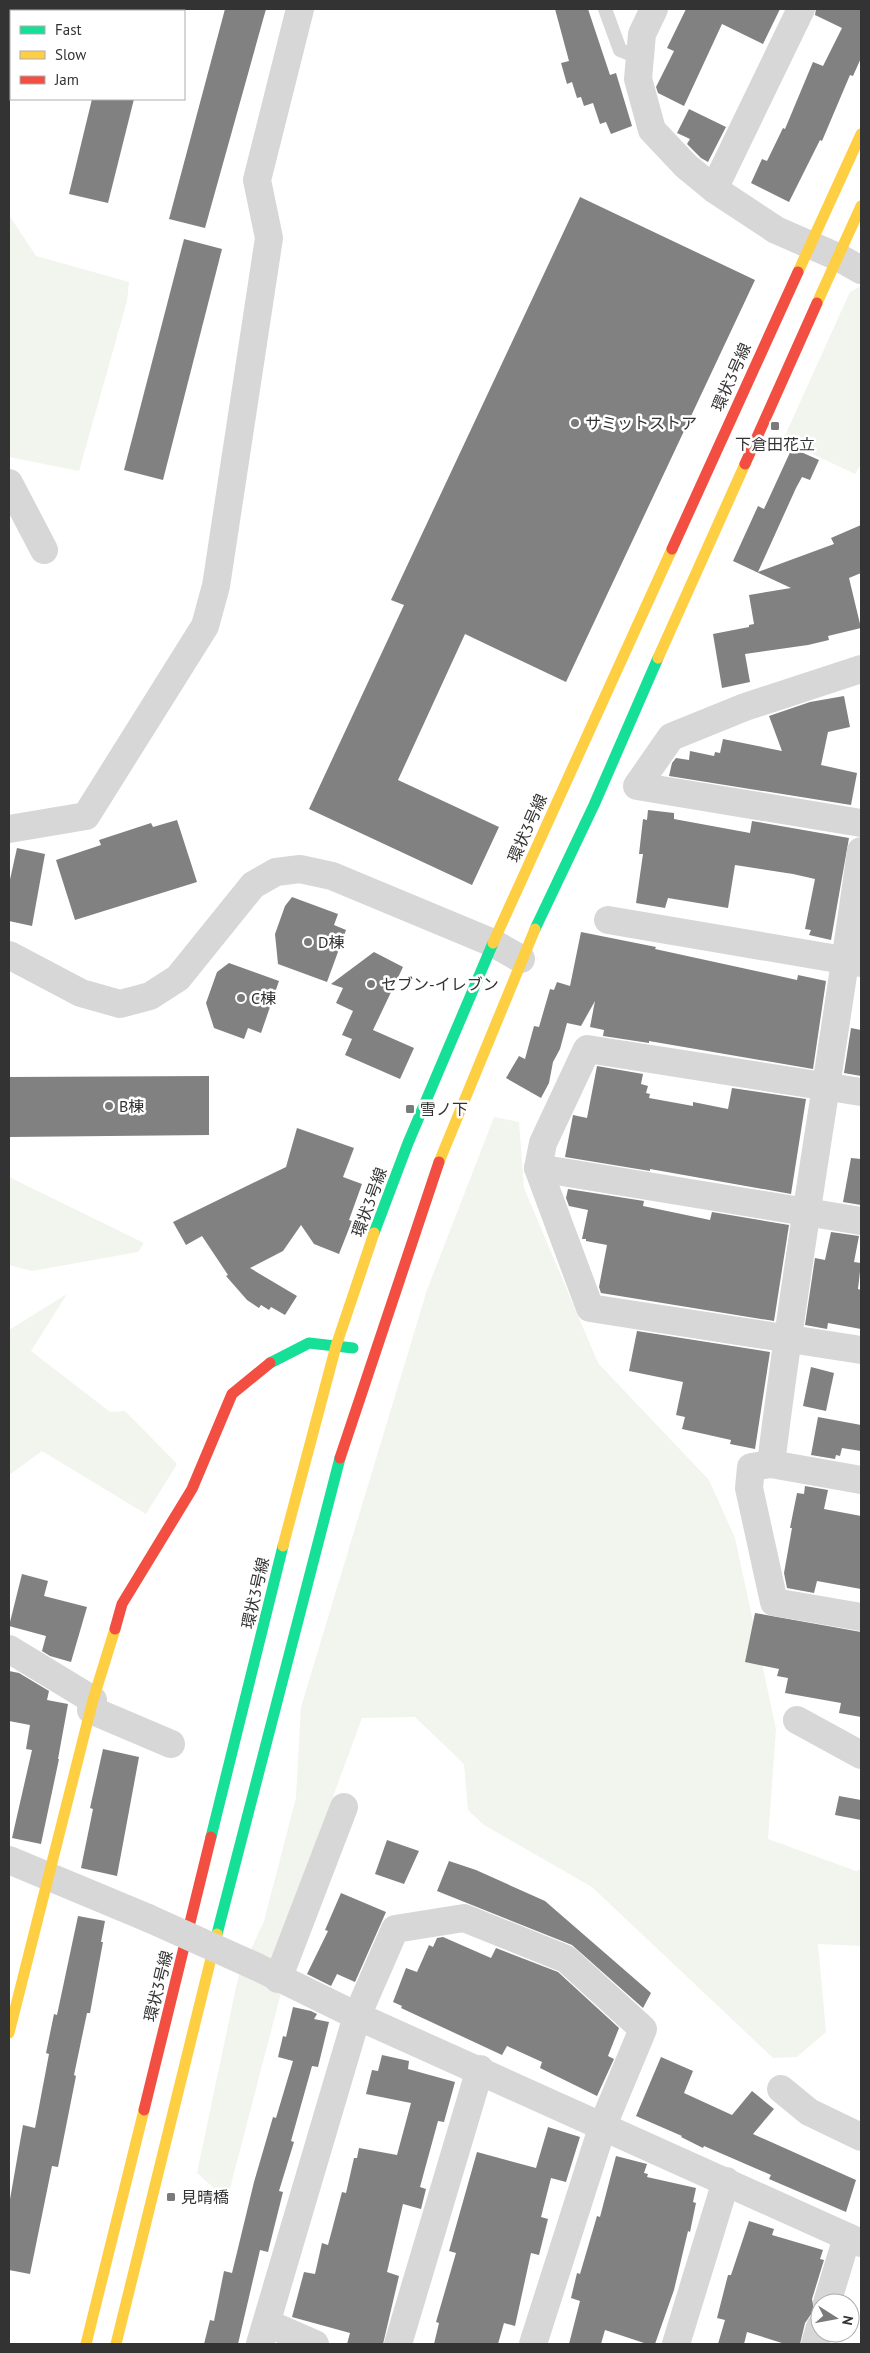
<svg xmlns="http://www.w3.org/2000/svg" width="870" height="2353" font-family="'PT Sans','Noto Sans JP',sans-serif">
  <rect width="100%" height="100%" fill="#fff"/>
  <g fill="#f1f5ed">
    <path d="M9,215L36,256L129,282L127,301L79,471L9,457Z"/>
    <path d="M861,286V464L855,474L783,440L850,292Z"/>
    <path d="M494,1117L519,1122L524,1188L598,1363L709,1480L735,1538L776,1729L768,1839L856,1871L861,1869V1946L818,1944L826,2032L797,2057L773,2058L592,1887L484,1825L468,1810L464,1764L415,1717L362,1718L267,1976L283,1985L227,2200L197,2173L238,1978L264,1921L296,1798L301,1707L427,1290Z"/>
    <path d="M9,1177L144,1243L138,1252L32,1271L9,1265Z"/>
    <path d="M67,1294L31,1351L110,1412L125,1411L177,1464L146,1514L42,1451L9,1475V1330Z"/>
  </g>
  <g fill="#818181">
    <path d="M225,9H266L205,228L169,219Z"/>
    <path d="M555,9H588L610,75L616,73L632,126L611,134L606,122L600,124L593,103L584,106L581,97L577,98L572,82L567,84L561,63L569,61Z"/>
    <path d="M686,9H780L763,44L722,24L684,106L658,93L656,87L674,51L667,48Z"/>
    <path d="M816,9H861V58L853,76L850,75L822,141L820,140L789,202L751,183L762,159L767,161L783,128L785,129L813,62L823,66L842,28L815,15Z"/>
    <path d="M92,99H134L108,203L69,194Z"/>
    <path d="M689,109L726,127L708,162L701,158L687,144L690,139L677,133Z"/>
    <path d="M580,197L755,280L566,682L465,634L398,780L499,827L472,885L309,809L404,605L391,600Z"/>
    <path d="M184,239L222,249L163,480L124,470Z"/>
    <path d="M792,448L819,460L810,480L802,477L796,488L758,572L834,544L831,538L861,525V573L849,578L861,628L828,636L829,640L808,645L745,654L750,682L722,688L713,634L749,627V625L754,624L749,595L791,588L733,561L758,506L764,509Z"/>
    <path d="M844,696L850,727L828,732L821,765L857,773L851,805L669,776L672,763L676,758L689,760L690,751L714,756L715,752L720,753L723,739L782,751L769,716L810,702Z"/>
    <path d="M648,810L674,813V819L750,833L752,821L849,838L831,940L809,935L811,930L805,929L815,879L793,874L735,865L728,908L668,898L665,908L636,903L643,854H639L643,819L647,820Z"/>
    <path d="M177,820L197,882L75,920L56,860L101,845L99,840L151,823L153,827Z"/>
    <path d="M17,848L45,854L32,926L9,921V884Z"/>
    <path d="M292,897L338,914L334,925L346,930L327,982L278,964L275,934L285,906Z"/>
    <path d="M581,932L656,947L655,949L797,980L798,975L826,981L813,1069L649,1041V1043L603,1036L604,1030L590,1027L595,1001L581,1026L567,1023L560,1049L553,1062L549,1083L541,1098L506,1078L519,1056L525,1059L534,1026L539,1027L550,989L554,990L557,982L570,986Z"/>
    <path d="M374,952L403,967L373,1030L414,1048L400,1079L345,1055L352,1039L342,1035L353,1011L336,1003L343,988L331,984Z"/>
    <path d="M229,963L279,981L261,1033L248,1028L244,1039L214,1028L206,1003L217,972Z"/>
    <path d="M851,1028L861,1030V1076L844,1073Z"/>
    <path d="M597,1066L643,1074L641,1084L648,1086L646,1093L650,1094L649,1098L693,1106V1102L728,1109L732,1088L806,1099L791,1194L650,1169V1171L565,1157L573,1115L587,1118Z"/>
    <path d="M209,1076V1135L9,1137V1077Z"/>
    <path d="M297,1128L354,1148L343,1177L362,1184L349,1220L352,1221L339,1254L314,1244L301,1225L283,1251L250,1268L297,1296L285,1315L271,1307L269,1310L261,1305L259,1308L247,1300L226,1276L228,1275L202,1236L186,1245L173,1222L286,1167Z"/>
    <path d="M851,1158L861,1159V1205L843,1202Z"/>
    <path d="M568,1189L644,1201L643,1206L710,1220L712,1212L789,1225L774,1321L601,1293L599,1287L607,1245L586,1241V1239H582L588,1210L569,1206L566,1198Z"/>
    <path d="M831,1232L859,1236L854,1262L861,1263L858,1289L861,1290V1329L828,1323L827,1329L805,1325L815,1258L825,1260Z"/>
    <path d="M637,1331L770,1352L755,1449L730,1444L731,1440L682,1429L685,1417L676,1415L683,1382L629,1371Z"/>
    <path d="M811,1367L834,1373L826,1411L803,1406Z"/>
    <path d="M818,1417L861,1425V1451L842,1448L840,1456L836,1455L835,1459L811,1455Z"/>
    <path d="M805,1486L828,1490L824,1509L861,1516V1589L817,1581L814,1593L787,1588L784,1573L792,1528H790L797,1493L804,1494Z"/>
    <path d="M22,1574L48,1581L44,1596L87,1607L71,1662L50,1656L42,1651L46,1636L9,1626Z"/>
    <path d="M755,1613L861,1632V1717L839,1713L841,1703L785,1693L788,1678L777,1676L779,1669L745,1662Z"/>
    <path d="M9,1671L19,1673L49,1691L47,1700L68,1704L58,1759H59L41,1844L12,1838L32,1750L26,1749L30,1725L9,1721Z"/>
    <path d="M103,1749L139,1757L117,1876L81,1868L93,1809L90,1808Z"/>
    <path d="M839,1796L861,1800V1820L835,1815Z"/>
    <path d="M387,1840L419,1851L404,1884L375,1874Z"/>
    <path d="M449,1861L476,1870L545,1901L651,1993L643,2008L572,1945L437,1891Z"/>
    <path d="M341,1893L386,1912L355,1982L337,1974L331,1986L307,1974L328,1931L325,1930Z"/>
    <path d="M78,1916L105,1921L101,1942H103L90,2013H87L74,2075L76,2076L58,2167L52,2166L30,2274L9,2270V2205L23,2125L35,2128L49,2054L46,2053L54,2014L57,2015Z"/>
    <path d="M443,1937L491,1958L496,1948L558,1972L619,2028L608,2056L614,2059L597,2096L540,2068L542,2062L507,2046L502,2055L401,2008L402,2006L393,2002L406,1968L417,1972L429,1945L433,1947L437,1938Z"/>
    <path d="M293,2007L311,2011L317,2014L314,2019L329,2022L318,2067L312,2066L291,2141L294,2142L279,2191L283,2192L268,2252L260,2250L238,2344H204L210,2320L214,2321L224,2271L232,2273L254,2182L273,2117L276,2118L293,2061L278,2057L283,2036L286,2037Z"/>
    <path d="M382,2055L409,2061L408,2069L455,2082L444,2122L438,2121L420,2187L426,2189L421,2209L403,2204L387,2272L399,2276L383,2344H347L350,2333L292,2317L304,2272L315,2274L322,2243L328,2245L342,2192L346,2193L354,2158H357L359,2148L397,2155L411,2103L366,2094L372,2070L378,2071Z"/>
    <path d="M661,2057L693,2071L684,2093L732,2115L752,2091L774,2109L753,2134L856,2180L846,2212L769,2179L771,2175L704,2146L703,2148L681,2137L682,2136L636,2116Z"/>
    <path d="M548,2127L580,2137L566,2182L551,2178L541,2217L548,2219L539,2255L531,2253L515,2326L504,2323L498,2344H434L439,2323L436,2322L456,2253L449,2251L477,2152L536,2168Z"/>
    <path d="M616,2156L647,2164L644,2173L648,2174L647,2177L696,2188L693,2202L696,2203L690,2232L688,2231L674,2290L655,2344H647L605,2330L601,2344H569L580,2301L571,2298L577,2273L580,2274L597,2216L600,2217Z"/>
    <path d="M749,2221L774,2229L772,2235L823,2250L820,2259L824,2260L812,2299L814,2310L805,2323L800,2344H785L747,2332L744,2344H718L725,2320L717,2318L728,2275H731Z"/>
  </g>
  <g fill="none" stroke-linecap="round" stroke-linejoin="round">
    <path stroke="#d7d7d7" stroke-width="14" d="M605,9L620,50L640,58"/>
    <g stroke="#d7d7d7" stroke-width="28">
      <path d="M654,9L642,34L638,79L652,130L686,166L714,189L776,230L838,257L861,270"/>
      <path d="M714,189L801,9"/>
      <path d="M9,483L44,550"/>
      <path d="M861,669L745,707L671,737L637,786L861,823"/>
      <path d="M9,829L86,816L205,626L216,586L269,238L257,180L300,9"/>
      <path d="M861,851C833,1056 796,1259 771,1464L861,1480"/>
      <path d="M608,920L861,963"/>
      <path d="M9,955L81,993L120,1004L150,996L178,978L253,885L276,872L300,869L332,876L493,943L521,959"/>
      <path d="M861,1092L587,1049L543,1143L538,1168L590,1308L861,1350"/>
      <path d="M538,1168L861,1221"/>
      <path d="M771,1464L751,1467L749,1488L774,1602L861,1617"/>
      <path d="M9,1649L93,1700"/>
      <path d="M91,1710L171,1744"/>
      <path d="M797,1720L861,1755"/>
      <path d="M9,1860L148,1918"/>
      <path d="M257,1967L357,2016L861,2243"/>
      <path d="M278,1979L344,1807"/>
      <path d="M781,2089L809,2112L861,2137"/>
      <path d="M827,2303L847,2237"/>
      <path d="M267,2323L315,2344"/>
      <path d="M260,2344L357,2016L395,1929L464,1918L566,1959L643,2029L603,2125L533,2344"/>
      <path d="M398,2344L480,2069"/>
      <path d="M676,2344L726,2181"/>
      <path d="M815,2344L820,2327"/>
    </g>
    <g stroke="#16e098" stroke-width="11">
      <path d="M535,929L594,805L658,658"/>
      <path d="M374,1233L408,1143L493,943"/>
      <path d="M270,1363L309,1343L353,1348"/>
      <path d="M211,1837L283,1546"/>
      <path d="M217,1934L340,1458"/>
    </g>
    <g stroke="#ffcf43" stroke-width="11">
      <path d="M798,272L861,134"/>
      <path d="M817,303L861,206"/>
      <path d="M658,658L745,464"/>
      <path d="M493,943L672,549"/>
      <path d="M439,1162L535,929"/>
      <path d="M283,1546L336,1346L374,1233"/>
      <path d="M9,2033L93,1700L115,1629"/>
      <path d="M86,2344L144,2110"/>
      <path d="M116,2344L217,1934"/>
    </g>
    <g stroke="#f24e42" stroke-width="11">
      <path d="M745,464L817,303"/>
      <path d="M672,549L798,272"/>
      <path d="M340,1458L439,1162"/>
      <path d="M115,1629L122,1604L192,1489L232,1394L270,1363"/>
      <path d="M144,2110L211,1837"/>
    </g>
    <path stroke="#d7d7d7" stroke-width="28" d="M148,1918L257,1967"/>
  </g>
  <g fill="#7a7a7a" stroke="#fff" stroke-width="2">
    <circle cx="575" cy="423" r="5"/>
    <rect x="770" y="421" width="10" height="10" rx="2.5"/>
    <circle cx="308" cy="942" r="5"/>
    <circle cx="371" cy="984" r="5"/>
    <circle cx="241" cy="998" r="5"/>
    <circle cx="109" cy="1106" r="5"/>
    <rect x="405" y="1104" width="10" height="10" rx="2.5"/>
    <rect x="166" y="2192" width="10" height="10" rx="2.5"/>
  </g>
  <g text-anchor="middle" stroke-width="5" stroke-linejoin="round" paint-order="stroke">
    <g font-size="16" fill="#333" stroke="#fff">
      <text transform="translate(731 377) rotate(-66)" y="6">環状3号線</text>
      <text transform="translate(527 828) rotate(-66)" y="6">環状3号線</text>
      <text transform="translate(369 1202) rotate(-70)" y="6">環状3号線</text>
      <text transform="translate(255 1593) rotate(-77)" y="6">環状3号線</text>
      <text transform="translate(158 1986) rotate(-76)" y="6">環状3号線</text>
    </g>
    <g font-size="16" fill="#333" stroke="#fff" text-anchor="start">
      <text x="585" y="429">サミットストア</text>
      <text x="775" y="450" text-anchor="middle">下倉田花立</text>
      <text x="318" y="948">D棟</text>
      <text x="381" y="990">セブン-イレブン</text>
      <text x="251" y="1004">C棟</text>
      <text x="119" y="1112">B棟</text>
      <text x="420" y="1115">雪ノ下</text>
      <text x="181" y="2203">見晴橋</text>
    </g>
  </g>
  <rect width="870" height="2353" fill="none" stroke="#333333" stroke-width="20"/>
  <rect x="10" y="10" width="175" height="90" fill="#ffffff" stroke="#adadad"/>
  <rect x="20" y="26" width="25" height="8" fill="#16e098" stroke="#adadad"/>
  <text x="55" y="35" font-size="15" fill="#333333">Fast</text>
  <rect x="20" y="51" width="25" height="8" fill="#ffcf43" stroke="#adadad"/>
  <text x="55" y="60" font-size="15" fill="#333333">Slow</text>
  <rect x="20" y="76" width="25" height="8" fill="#f24e42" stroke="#adadad"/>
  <text x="55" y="85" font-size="15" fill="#333333">Jam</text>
  <g transform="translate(835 2318) rotate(101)"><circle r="24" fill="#ffffff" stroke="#adadad"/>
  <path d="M0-4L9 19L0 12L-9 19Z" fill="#7a7a7a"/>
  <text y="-8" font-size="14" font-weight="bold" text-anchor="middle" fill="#333333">N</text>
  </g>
</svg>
